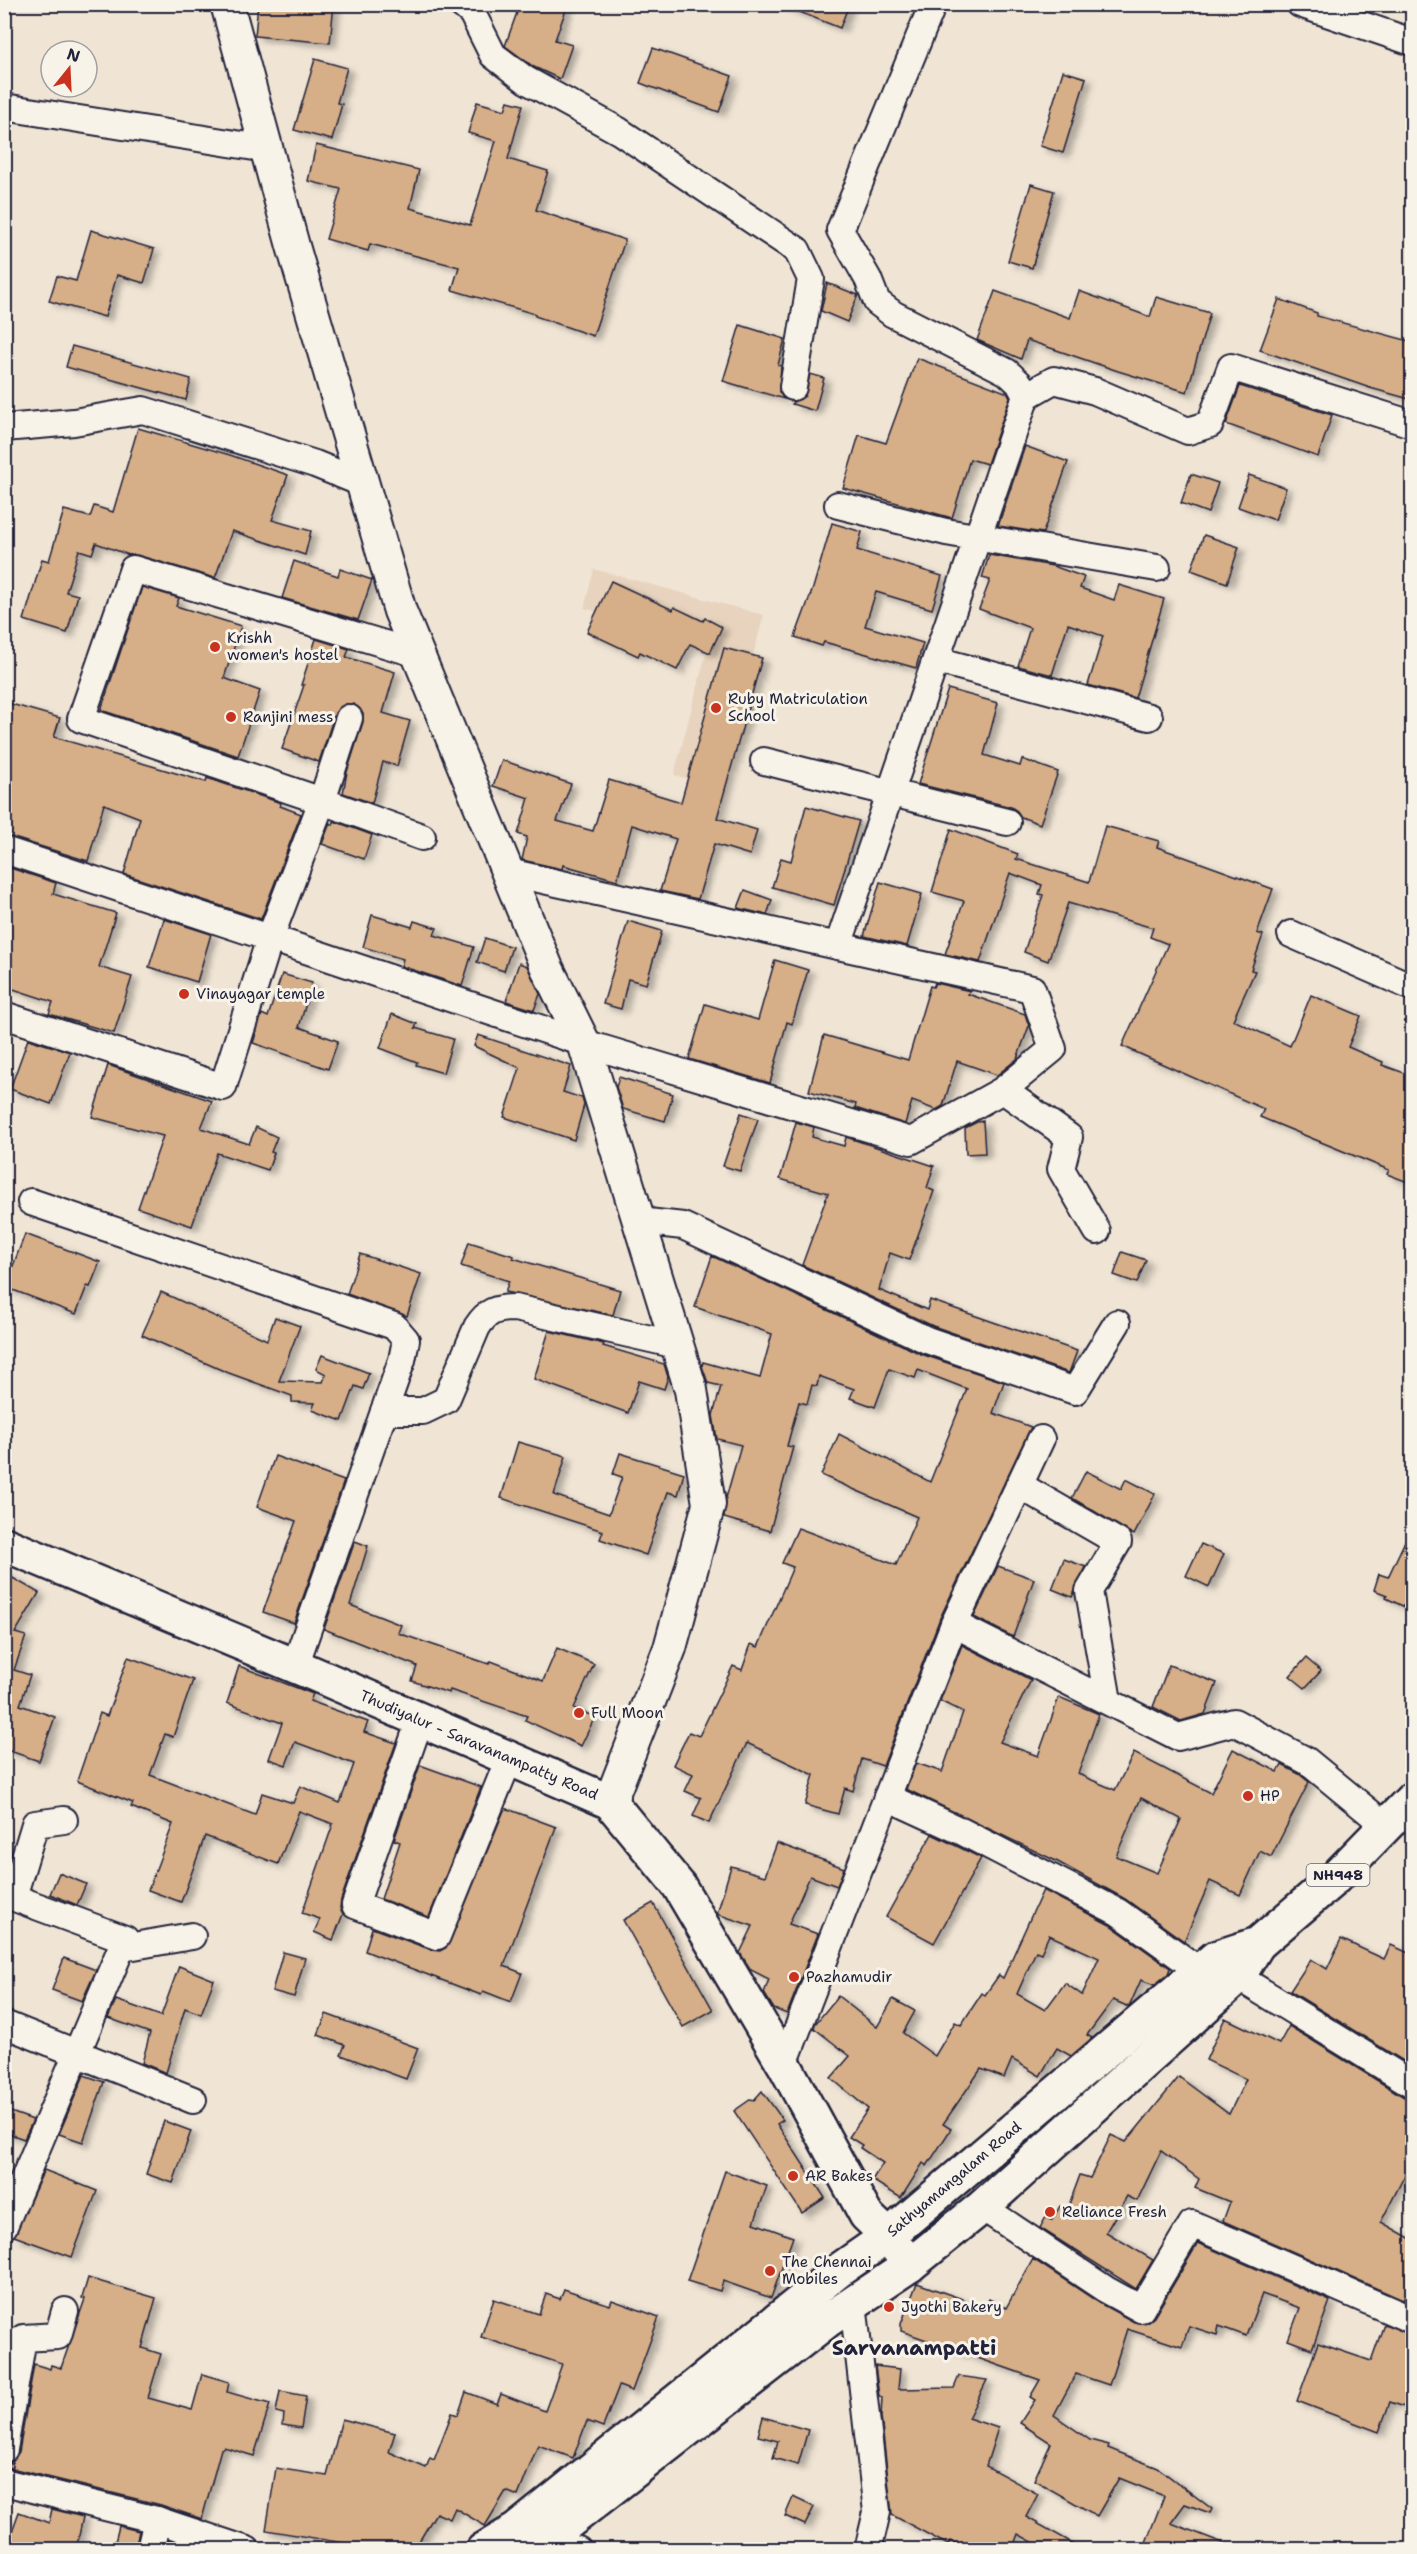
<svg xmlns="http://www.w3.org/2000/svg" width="1417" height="2554" font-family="'Shantell Sans',sans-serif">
  <defs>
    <filter id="shadow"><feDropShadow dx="6" dy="4" stdDeviation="3" flood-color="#0004"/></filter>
  </defs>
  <rect width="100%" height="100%" fill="#f0e5d5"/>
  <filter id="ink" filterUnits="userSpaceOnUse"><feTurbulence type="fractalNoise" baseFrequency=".0167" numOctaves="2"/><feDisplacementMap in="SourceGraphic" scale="12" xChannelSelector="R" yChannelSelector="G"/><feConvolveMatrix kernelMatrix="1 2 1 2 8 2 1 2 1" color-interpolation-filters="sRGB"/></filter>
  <g filter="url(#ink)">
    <path fill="#e8d4be" d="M594,569L764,615L718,787L674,775L709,642L584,608Z"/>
    <g fill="#d6ae87" stroke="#22223b" stroke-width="1.5" fill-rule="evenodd" filter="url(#shadow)">
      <path d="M258,4H334L330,43L255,36Z"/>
      <path d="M520,4H568L555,40L572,45L560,79L534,67L505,46Z"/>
      <path d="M784,4H849L840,28L784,6Z"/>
      <path d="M653,48L732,76L719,112L640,83Z"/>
      <path d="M315,59L347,68L337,103L342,104L332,140L294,130Z"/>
      <path d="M1063,71L1086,78L1063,153L1040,146Z"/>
      <path d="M508,101L523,105L508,159L548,171L536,210L625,240L593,336L535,316V314L452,290L459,267L370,244L368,251L326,239L341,189L308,181L316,145L419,170L410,208L470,225L496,141L468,133L477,102L505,110Z"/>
      <path d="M1031,184L1054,191L1032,268L1008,261Z"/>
      <path d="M91,230L154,249L144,283L117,275L105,317L49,301L57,276L76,281Z"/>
      <path d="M827,283L858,295L847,322L821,311Z"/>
      <path d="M995,291L1070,318L1079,291L1150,317L1156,297L1210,313L1187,392L1118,371L1027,340L1021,359L977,340Z"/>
      <path d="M1279,299L1317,313V316L1413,342V400L1370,388L1260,350Z"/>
      <path d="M740,325L785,339L778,365L781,366L779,392L784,399L723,381Z"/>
      <path d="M72,346L191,379L186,400L66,367Z"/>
      <path d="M917,358L1008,393L1010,397L987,464L970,459L952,518L843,488L859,435L886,443Z"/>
      <path d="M810,374L824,378L815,411L792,404L793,402L805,396Z"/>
      <path d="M1240,386L1332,415L1318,457L1226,424Z"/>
      <path d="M138,428L230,455L288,475L272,520L311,531L305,555L232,531L215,578L137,555H129L96,543L92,554L79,550L66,592L78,595L67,633L24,620L42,559L49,561L64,510L90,517L94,506L113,512Z"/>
      <path d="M1025,446L1068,462L1043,533L998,526Z"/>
      <path d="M1191,474L1218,483L1208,513L1181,503Z"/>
      <path d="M1249,475L1286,488L1275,520L1238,507Z"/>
      <path d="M832,523L862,532L857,550L942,576L932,609L876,592L865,626L923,643L916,668L824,642L822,646L795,637L813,588Z"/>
      <path d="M1204,535L1239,547L1227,583L1191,570Z"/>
      <path d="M989,555L1053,566L1084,577L1080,588L1114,600L1119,585L1164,599L1135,698L1088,685L1103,636L1068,624L1052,675L1018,666L1030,628L979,609L990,580L982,578Z"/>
      <path d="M294,561L338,576L340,569L372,580L358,620L282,598Z"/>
      <path d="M611,581L673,610L674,607L703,621L705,618L722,627L710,653L690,644L677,670L640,652L638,656L587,632Z"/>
      <path d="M142,587L179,598L176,606L241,626L224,678L260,691L238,756L101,710Z"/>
      <path d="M316,639L349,649L346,657L395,672L383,713L410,721L397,766L383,762L372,803L343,793L347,772L363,722V714L354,704H345L335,713L319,762L282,749L304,685H301Z"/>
      <path d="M724,648L762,658L717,818L757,830L750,855L714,844L698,899L660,891L676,839L632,825L617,880L563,865L562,869L522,860L527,837L518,834L529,798L493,786L502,760L571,784L557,821L593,831L609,780L681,802Z"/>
      <path d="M948,689L998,703L984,755L1020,766L1022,759L1058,772L1040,824L1021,817L1017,811L1011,807L918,784Z"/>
      <path d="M4,702L60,718L54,737L206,782L207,778L281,803L280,806L301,814L261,919L124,874L140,818L104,804L88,861L4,835Z"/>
      <path d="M806,806L859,821L834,905L772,887L781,858L791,861Z"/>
      <path d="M334,821L372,835L364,859L322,844L330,823L333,825Z"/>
      <path d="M1105,826L1159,841L1157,847L1273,889L1257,933L1263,935L1251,970L1255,971L1233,1020L1290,1046L1311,995L1361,1016L1348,1047L1383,1062L1382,1065L1413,1076V1184L1387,1174L1389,1170L1260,1117L1264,1109L1122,1046L1168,944L1150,937L1153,928L1068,903L1048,961L1024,952L1043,895L1039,894L1042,885L1010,873L980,962L945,954L964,901L932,892L951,829L1018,854L1016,859L1089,882Z"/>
      <path d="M4,866L56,883L53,894L116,913L99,967L132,977L114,1033L49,1014L53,1002L4,986Z"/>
      <path d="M880,882L922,894L907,946L864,936Z"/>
      <path d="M745,890L772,900L767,915L738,908Z"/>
      <path d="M372,915L412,927L414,921L437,928L434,935L474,947L462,986L401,966L403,959L363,947Z"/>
      <path d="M164,919L211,934L197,982L149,967Z"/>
      <path d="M628,921L662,931L646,984L628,979L621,1009L603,1004Z"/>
      <path d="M485,938L512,947L504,971L477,962Z"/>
      <path d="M775,960L808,970L792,1024L787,1022L770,1083L689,1059L705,1004L758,1020Z"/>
      <path d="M519,963L527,966L540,994L534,1010L506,1001Z"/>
      <path d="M282,974L312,983L299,1027L338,1041L328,1069L253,1043L262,1014L268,1017Z"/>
      <path d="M935,983L970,991L968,994L1025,1014L1029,1026L1017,1059L997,1075L957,1061L943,1106L936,1110L912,1101L905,1124L855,1108L856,1104L809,1091L824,1035L908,1060L930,986L933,987Z"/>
      <path d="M392,1014L417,1024L415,1028L453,1039L443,1073L416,1065L417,1062L380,1048Z"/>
      <path d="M478,1035L571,1066L563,1092L582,1098L584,1105L574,1140L504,1117L520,1068L474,1046Z"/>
      <path d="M28,1039L70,1052L51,1104L10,1089Z"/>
      <path d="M108,1065L212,1101L201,1128L249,1144L256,1127L277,1137L271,1152L274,1153L268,1170L217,1153L192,1226L138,1208L163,1136L92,1117Z"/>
      <path d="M619,1077L673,1094L665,1121L623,1109L616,1087Z"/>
      <path d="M741,1113L758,1119L740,1171L723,1166Z"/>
      <path d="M983,1121L985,1153L966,1154L965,1128L977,1122Z"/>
      <path d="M796,1122L814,1127L812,1137L844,1146L846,1137L934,1166L927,1188L934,1191L909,1260L890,1253L879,1290L927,1310L930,1300L1077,1351L1069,1373L933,1326L802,1265L828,1193L780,1179Z"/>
      <path d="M25,1234L100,1262L90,1287L87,1286L76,1314L5,1287Z"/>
      <path d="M469,1242L514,1256L513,1258L620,1290L613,1315L505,1292L509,1281L461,1266Z"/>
      <path d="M1122,1252L1146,1260L1137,1283L1114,1275Z"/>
      <path d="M360,1254L421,1274L407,1316L347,1294Z"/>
      <path d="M712,1256L921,1354L1004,1382L993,1413L1031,1427L940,1618L883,1766L862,1759L853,1791L845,1788L838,1814L805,1805L814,1775L747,1743L709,1823L693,1816L701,1798L685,1791L693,1774L673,1765L689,1732L699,1736L733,1666L742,1670L751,1644L758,1647L793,1567L782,1563L798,1528L896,1565L917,1517L821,1475L839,1434L930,1482L967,1389L918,1370L915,1378L889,1369L875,1407L850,1398L854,1389L819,1376L817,1386L812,1385L807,1404L799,1402L787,1446L793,1447L770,1531L724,1518L726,1498L741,1445L717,1439L713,1415L721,1386L708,1383L702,1366L703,1362L760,1378L772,1334L695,1307Z"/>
      <path d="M161,1292L267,1340L275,1317L300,1326L279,1381L323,1382L326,1374L316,1369L322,1355L369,1373L363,1389L355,1386L342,1421L312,1410L315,1403L292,1402V1396L226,1372L142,1335Z"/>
      <path d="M549,1331L604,1344L603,1346L664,1364L668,1377L664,1389L639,1381L628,1413L534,1379Z"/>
      <path d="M518,1442L566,1456L554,1495L609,1514L622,1477L613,1474L620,1453L684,1473L678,1495L668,1492L646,1555L600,1539L603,1531L501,1498Z"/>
      <path d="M275,1456L344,1481L294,1623L263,1612L296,1521L257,1507Z"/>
      <path d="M1086,1471L1121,1489L1126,1479L1155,1494L1134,1535L1072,1498Z"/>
      <path d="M1413,1524V1611L1386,1598L1387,1595L1374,1590L1379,1574L1388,1577Z"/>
      <path d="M355,1541L368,1546L350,1605L401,1625L398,1633L489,1664L491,1661L543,1681L557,1648L594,1664L574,1708L595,1717L581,1746L525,1720L527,1716L450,1690L449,1693L412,1681L417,1666L324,1629Z"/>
      <path d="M1201,1544L1224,1554L1209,1587L1186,1576Z"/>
      <path d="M1064,1559L1086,1567L1072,1597L1052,1589Z"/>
      <path d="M998,1566L1034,1579L1013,1637L974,1617Z"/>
      <path d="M4,1573L39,1593L15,1633L26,1636L14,1670L30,1675L20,1705L55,1717L39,1761L4,1749Z"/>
      <path d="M962,1645L1031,1680L1000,1742L1038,1756L1059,1697L1099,1714L1078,1774L1115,1790L1134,1753L1211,1793L1233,1749L1278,1772L1282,1765L1299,1774L1309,1782L1271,1857L1260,1851L1240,1895L1210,1881L1184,1941L1125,1899L1056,1861L906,1789L916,1763L942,1772L963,1712L940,1701ZM1141,1798L1181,1819L1157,1873L1116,1856Z"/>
      <path d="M128,1657L193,1680L173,1737L165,1734L150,1775L255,1815L262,1793L293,1803L300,1786L340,1803L354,1764L295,1742L286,1765L269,1759L282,1723L227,1703L239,1666L313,1694L310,1701L368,1722L364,1732L396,1743L341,1900L340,1908L343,1914L333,1940L314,1932L320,1919L302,1913L333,1824L299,1811L278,1864L205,1836L181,1902L148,1890L173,1824L131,1807L133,1803L77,1781L100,1713L107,1716Z"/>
      <path d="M1306,1658L1321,1671L1305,1688L1290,1676Z"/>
      <path d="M1169,1665L1217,1683L1205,1714L1181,1721L1153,1707Z"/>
      <path d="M420,1765L481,1787L429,1917L381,1899L400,1842L394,1840Z"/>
      <path d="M505,1808L556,1827L504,1966L522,1973L511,2002L483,1991L481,1995L365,1951L372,1928L432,1950L440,1951L447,1947Z"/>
      <path d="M932,1834L981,1858L934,1943L886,1917Z"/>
      <path d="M777,1843L844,1868L837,1886L810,1876L789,1924L818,1934L787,2014L774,2009L764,1993L769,1979L751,1970L740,1953L753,1926L717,1914L731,1866L765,1876Z"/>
      <path d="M59,1873L86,1884L77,1905L50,1894Z"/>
      <path d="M1043,1890L1110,1925L1170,1968L1168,1974L1154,1985L1141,1980L1129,2007L1113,2000L1087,2035L1092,2038L1071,2056L1057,2048L1040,2076L1012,2059L1004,2078L981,2069L943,2124L951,2129L927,2166L923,2163L901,2198L872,2180L883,2163L860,2148L862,2145L849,2137L868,2109L831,2078L850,2056L814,2028L815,2024L838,1996L877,2027L893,1999L915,2011L903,2033L935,2056L955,2022L961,2025L982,1993L985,1995L999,1975L1003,1978ZM1049,1935L1099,1958L1082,1995L1065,1983L1045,2010L1017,1994L1036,1951L1041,1953Z"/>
      <path d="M653,1903L713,2010L683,2027L623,1920Z"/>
      <path d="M1341,1939L1384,1959L1391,1945L1413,1955V2067L1290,1991L1311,1959L1327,1969Z"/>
      <path d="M283,1952L305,1958L294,1997L272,1991Z"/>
      <path d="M64,1958L96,1970L82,2001L52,1990Z"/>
      <path d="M179,1966L214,1980L201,2014L185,2008L166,2073L142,2063L150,2033L108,2018L116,2000L161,2016Z"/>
      <path d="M326,2014L418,2048L406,2079L341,2055L345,2045L318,2035Z"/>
      <path d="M1225,2018L1279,2044L1289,2026L1404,2097L1413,2099V2159L1381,2222L1413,2240V2283L1403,2300L1223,2221L1230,2202L1195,2188L1199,2179L1161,2151L1137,2201L1127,2196L1106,2232L1153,2260L1136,2289L1040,2228L1046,2217L1052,2220L1060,2206L1067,2210L1080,2175L1090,2178L1111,2135L1126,2142L1179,2077L1229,2114L1246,2079L1206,2060Z"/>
      <path d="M84,2075L104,2082L83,2142L59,2134Z"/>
      <path d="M762,2091L783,2120L777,2124L825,2198L802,2213L734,2111L751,2099L754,2100Z"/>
      <path d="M8,2111L33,2120L24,2139L4,2132V2121Z"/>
      <path d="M164,2121L191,2131L173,2183L146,2174Z"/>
      <path d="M44,2170L97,2191L72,2257L14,2236Z"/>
      <path d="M725,2171L767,2186L754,2223L793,2237L771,2298L723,2281L720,2291L687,2281Z"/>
      <path d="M1198,2243L1330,2301L1312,2349L1288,2340L1300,2308L1262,2294L1246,2336L1219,2326L1217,2335L1189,2326L1182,2347L1127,2329L1109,2385L1076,2374L1054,2415L1090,2440L1109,2445L1108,2448L1158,2468L1212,2509L1210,2513L1185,2504L1171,2523L1236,2548L1171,2550L1155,2543L1150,2550H1143L1164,2496L1119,2478L1097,2516L1034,2480L1051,2443L1020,2423L1035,2400L1030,2397L1040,2380L901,2331V2324L917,2283L985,2307L989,2299L1006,2308L1033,2259L1101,2304L1134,2322H1148L1154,2317Z"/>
      <path d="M88,2278L156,2298L142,2348L161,2354L148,2398L192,2410L202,2374L229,2382L227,2392L270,2404L254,2456L224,2447L221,2449L202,2519L161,2505L7,2467L19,2452L34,2364L50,2369L51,2365L61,2368L85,2299L82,2298Z"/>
      <path d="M564,2289L610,2305L612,2300L659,2317L632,2391L619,2386L603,2427L587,2421L573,2458L538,2445L518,2496L506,2491L485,2526L455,2508L450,2519L436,2513L414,2550H343L344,2543L266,2530L276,2468L327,2476L342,2419L395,2433L389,2452L426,2468L430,2458L434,2460L452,2413L458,2415L466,2392L497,2404L501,2394L545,2411L562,2364L481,2337L494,2299L539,2314L546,2294L560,2299Z"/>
      <path d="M1384,2324L1413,2335L1406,2359L1413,2361V2410L1390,2402L1379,2432L1297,2401L1318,2343L1371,2361Z"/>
      <path d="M875,2366L900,2369L898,2389L954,2388L959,2376L987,2380L968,2418L998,2428L986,2466L1038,2494L1026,2517L1085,2550H1047L1018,2534L1012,2550H973L950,2541L948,2545L892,2515L881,2417L882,2397L879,2396Z"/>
      <path d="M280,2391L306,2396L301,2428L283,2425L284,2414L276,2412Z"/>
      <path d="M763,2417L808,2430L798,2465L773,2458L778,2441L758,2436Z"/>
      <path d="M793,2497L814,2507L805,2525L785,2516Z"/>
      <path d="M52,2509L83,2517L76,2550H5L19,2512L49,2523Z"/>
      <path d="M119,2526L139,2531L135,2550H113Z"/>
      <path d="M168,2539L189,2547V2550H166Z"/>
    </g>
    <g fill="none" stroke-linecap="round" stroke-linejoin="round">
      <defs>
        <g id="minor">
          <path d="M461,4L472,13L493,55L526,80L619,131L797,250L811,279L793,387"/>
          <path d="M1300,4L1412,42"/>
          <path d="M4,107L267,149"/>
          <path d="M1026,396L1054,380L1095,391L1188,431L1210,424L1231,367L1412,424"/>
          <path d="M4,428L74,422L143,410L315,464L362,483"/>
          <path d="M838,505L946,532L1157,568"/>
          <path d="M418,654L133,569L81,719L322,801L270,938L584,1043L911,1141L1003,1090"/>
          <path d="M936,660L1149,717"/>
          <path d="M349,718L322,801L422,837"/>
          <path d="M764,761L1007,822"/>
          <path d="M4,850L270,938L223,1087L4,1015"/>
          <path d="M508,872L838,946L1026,396L1019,383L1007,372L893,314L877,302L868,279L840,230L933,4"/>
          <path d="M1291,934L1412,987"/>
          <path d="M838,946L1032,989L1053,1049L1003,1090L1069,1137L1061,1169L1097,1231"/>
          <path d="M31,1202L394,1326L406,1340L402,1360L295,1666"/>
          <path d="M639,1221L683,1226L927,1340L1075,1391L1117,1323"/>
          <path d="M384,1411H423L446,1400L477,1327C487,1311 496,1308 515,1308L677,1345"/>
          <path d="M1019,1485L1118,1542L1089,1591L1108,1701"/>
          <path d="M954,1624L1178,1737L1234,1722L1307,1761L1386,1826"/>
          <path d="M420,1720L355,1905L437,1936L509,1759"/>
          <path d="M887,1797L961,1831L1118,1912L1200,1971"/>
          <path d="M4,1894L125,1939L4,2226"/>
          <path d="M13,1897L35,1824L64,1820"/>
          <path d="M122,1948L192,1936"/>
          <path d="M1225,1966L1238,1977L1412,2084"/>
          <path d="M4,2024L193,2100"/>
          <path d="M784,2064L954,1624L1041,1439"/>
          <path d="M982,2207L1108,2291L1141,2309L1192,2224L1412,2320"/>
          <path d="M853,2303L877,2512L868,2550"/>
          <path d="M4,2449L23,2338L58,2336L65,2311"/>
          <path d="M4,2482L157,2520L247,2550"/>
          <path d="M547,2540L578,2550"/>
          <path d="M150,2550L157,2520"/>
        </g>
        <path id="tertiary" d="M227,4L293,246L400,611L547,968L584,1043L691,1390L709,1504L670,1648L610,1802"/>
        <path id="secondary" d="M4,1544L312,1673L610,1802L679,1886L784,2064L866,2215L888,2236L910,2265"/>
        <g id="trunk">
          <path d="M483,2550L516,2530L842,2268L888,2236L1215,1958L1258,1944L1334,1879L1412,1799"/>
          <path d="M533,2550L828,2320L910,2265L982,2207L1238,1977L1258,1944"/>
        </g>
      </defs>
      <use href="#minor" stroke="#22223b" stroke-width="30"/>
      <use href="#tertiary" stroke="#22223b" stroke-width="36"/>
      <use href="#secondary" stroke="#22223b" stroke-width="38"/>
      <use href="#trunk" stroke="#22223b" stroke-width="38"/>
      <use href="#minor" stroke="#f7f3e8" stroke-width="26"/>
      <use href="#tertiary" stroke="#f7f3e8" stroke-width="32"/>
      <use href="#secondary" stroke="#f7f3e8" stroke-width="33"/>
      <use href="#trunk" stroke="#f7f3e8" stroke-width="33"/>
    </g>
  </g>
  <g fill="#c8321e" stroke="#f7f3e8" stroke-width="2">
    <circle cx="215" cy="647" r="6"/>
    <circle cx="716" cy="708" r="6"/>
    <circle cx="231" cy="717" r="6"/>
    <circle cx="184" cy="994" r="6"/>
    <circle cx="579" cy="1713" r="6"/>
    <circle cx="1248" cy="1796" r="6"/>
    <circle cx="794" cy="1977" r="6"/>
    <circle cx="793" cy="2176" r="6"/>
    <circle cx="1050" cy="2212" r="6"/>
    <circle cx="770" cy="2271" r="6"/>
    <circle cx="889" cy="2307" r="6"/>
  </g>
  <g text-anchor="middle" stroke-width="6" stroke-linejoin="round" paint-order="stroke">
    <rect fill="#f7f3e8" stroke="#62616f" stroke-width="1.5" x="1306.5" y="1864" width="63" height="22" rx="4.5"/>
    <g font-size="14" font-weight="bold" fill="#22223b">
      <text x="1338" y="1880">NH948</text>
    </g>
    <g font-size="15" fill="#22223b" stroke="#f7f3e8" text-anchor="start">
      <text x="227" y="643">Krishh<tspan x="227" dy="17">women's hostel</tspan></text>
      <text x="728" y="704">Ruby Matriculation<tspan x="728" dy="17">School</tspan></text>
      <text x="243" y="722">Ranjini mess</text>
      <text x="196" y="999">Vinayagar temple</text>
      <text x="591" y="1718">Full Moon</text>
      <text x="1260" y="1801">HP</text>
      <text x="806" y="1982">Pazhamudir</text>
      <text x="805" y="2181">AR Bakes</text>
      <text x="1062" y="2217">Reliance Fresh</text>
      <text x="782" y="2267">The Chennai<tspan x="782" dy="17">Mobiles</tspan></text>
      <text x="901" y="2312">Jyothi Bakery</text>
    </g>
    <g font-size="15" fill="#22223b" stroke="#f7f3e8">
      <text transform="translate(479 1745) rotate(23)" y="5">Thudiyalur - Saravanampatty Road</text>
      <text transform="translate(954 2179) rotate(-40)" y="5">Sathyamangalam Road</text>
    </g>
    <g font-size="21" font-weight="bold" fill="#22223b" stroke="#f7f3e8">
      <text x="914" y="2355">Sarvanampatti</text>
    </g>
  </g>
  <rect width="1417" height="2554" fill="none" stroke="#f7f3e8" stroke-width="24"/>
  <rect x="12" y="12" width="1393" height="2530" fill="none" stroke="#22223b" stroke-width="2" filter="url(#ink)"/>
  <g transform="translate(69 69) rotate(18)"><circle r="28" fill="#f7f3e8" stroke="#a29fa3" stroke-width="1.5"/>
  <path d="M0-4.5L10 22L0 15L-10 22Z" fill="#c8321e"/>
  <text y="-9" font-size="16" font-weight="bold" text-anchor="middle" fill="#22223b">N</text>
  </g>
</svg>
